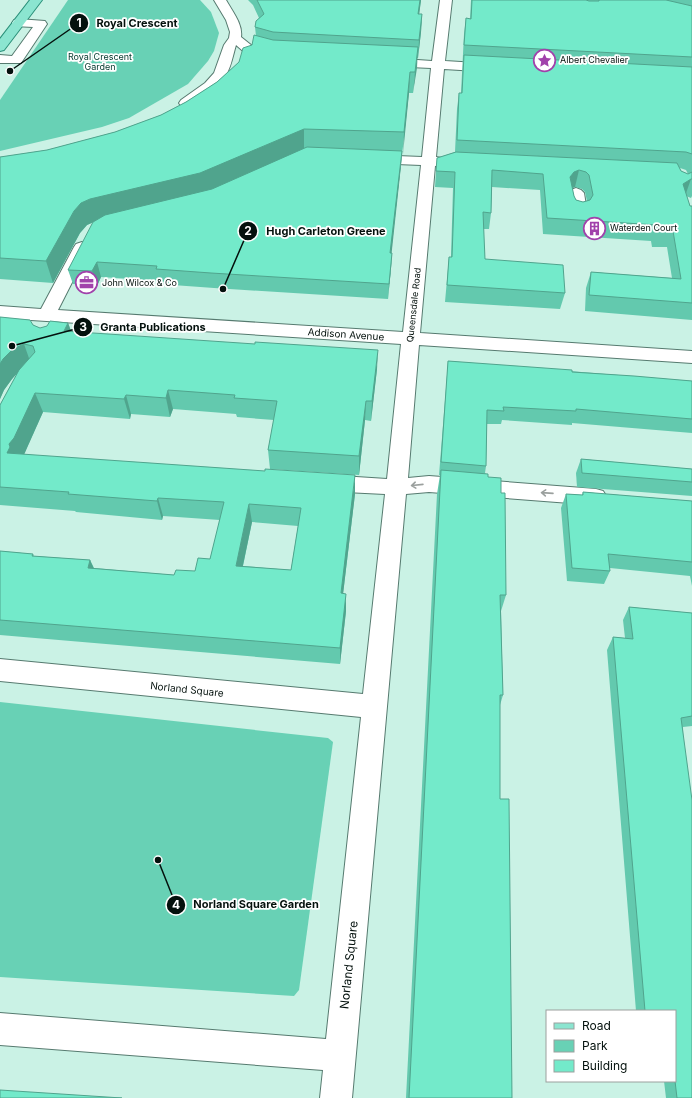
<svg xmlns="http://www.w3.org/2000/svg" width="692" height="1098" font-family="Inter,sans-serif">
  <rect width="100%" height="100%" fill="#caf2e5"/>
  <g fill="#68d1b5">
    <path d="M68,0H200L211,12L219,33L214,51L208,61L188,84L129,118L102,127L0,151V100Z"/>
    <path d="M0,702L328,738L333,742L299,990L294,996L0,977Z"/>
  </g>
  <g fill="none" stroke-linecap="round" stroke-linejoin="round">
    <defs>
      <g id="minor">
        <path d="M214,0H226C232,11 243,24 241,37L251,45L277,52L279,55L277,58L273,59L243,51L236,45C233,55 231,67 226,75C219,86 194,109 181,106L179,103L181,100L205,83L214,73L224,45L229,38L230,32L226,20Z"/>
        <path d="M440,0H452L445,61L493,64L498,65L499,68L498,71L493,72L444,69L436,157L448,159L450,162L448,165L435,166L420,333L692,351V363L419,345L408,478L429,476L596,489L603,491L607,497L603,503L596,505L429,492L406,494L352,1098H320L323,1070L0,1045V1013L326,1039L361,717L0,681V659L363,694L385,494L325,491L318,489L315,483L318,477L325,475L387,479L401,344L0,318V306L41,309L74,247L76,244L82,242L88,244L90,247L58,310L403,332L421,165L372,163L367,162L365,159L367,156L372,155L422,157L431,68L388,66L383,65L382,62L383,59L388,58L432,61Z"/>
        <path d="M18,19L45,21L47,24L21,63H0V55L12,56L33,27L14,26L12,23L14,20Z"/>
        <path d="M576,188L581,190L584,193L587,212L585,215L579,217L573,215L571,212L568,193L571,190Z"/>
      </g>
      <path id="major" d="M30,0H42L4,50L0,51V39Z"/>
    </defs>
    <use href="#minor" stroke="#567a6f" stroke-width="2"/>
    <use href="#major" stroke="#298f78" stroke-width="2"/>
    <use href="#minor" fill="#fff" fill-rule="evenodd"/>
    <use href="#major" fill="#8be5d0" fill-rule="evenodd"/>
  </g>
  <g fill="#63c9ae" fill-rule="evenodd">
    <path d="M248,0H421L419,14H422L421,32L418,58H417L413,93H409L391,253H392L391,268L388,299L214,288L159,284V281L101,277L97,286L73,284L68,270L96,221L87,225L80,233L53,283L0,279V157L47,150L115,132L161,115L186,102L217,82L239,62L252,45L256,36L255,27L259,18L253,5Z"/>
    <path d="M471,0H692V196L691,198L686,196L690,206H692V320L585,311L586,288L591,272L672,278L667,247H652L651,241L543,234L540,190L492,187L491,213L489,229H483L485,259L565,293L560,309L445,302L449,257H451L453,188L435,187L437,158L455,152L457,109L459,93H461L464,34L466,18L470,19ZM680,168L686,170L688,174L681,171ZM575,187L582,189L585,192L587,201L583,202L576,200L574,196L572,188Z"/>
    <path d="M0,317L33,325L40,328L68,323L71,331L377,369L371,421L365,420L359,475L270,469L268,450L274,420L237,417L236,414L173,409L170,417L131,414L130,419L43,412L24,454L355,494L343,594L346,611L340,664L0,635V551L33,554L34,556L90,560L94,568L174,575L195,571L210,559L220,520L163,516L162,520L76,512L75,511L0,505V405L18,372L12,379L4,390L0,399ZM252,522L298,526L291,570L243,566Z"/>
    <path d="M448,361L692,381V433L572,423V425L502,420L501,424H487L486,466L485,473L501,493L506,595L501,611L503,695L500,705V799L512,1098H406L437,494L440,475H439L447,375Z"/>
    <path d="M581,459L692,469V496L577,487L576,473Z"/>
    <path d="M583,492L692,501V586L690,576L610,568V571L604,584L567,581L561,508L566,494L582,495Z"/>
    <path d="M629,607L692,613V726L683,727L692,1098H666L664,1081H675V1011H636L607,650L613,637L625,638L623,620Z"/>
  </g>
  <g fill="#50a48d">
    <path d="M420,0H421L417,31L418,14Z"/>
    <path d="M422,14L421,32L418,58L419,40Z"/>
    <path d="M418,47L417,68L413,93L415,72Z"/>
    <path d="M410,72L409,93L403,154L404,132Z"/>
    <path d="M304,129V151L204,195L96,221L87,225L80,233L53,283L46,261L74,211L81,203L90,199Z"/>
    <path d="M402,151L401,166L390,268V253Z"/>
    <path d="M579,170L575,187L570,189V177L574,172Z"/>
    <path d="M691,179L685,196L683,184Z"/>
    <path d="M392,253L391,268L388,299L389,284Z"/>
    <path d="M97,262L101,277L97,286L92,271Z"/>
    <path d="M68,323L75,342L64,331Z"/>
    <path d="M24,344L31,364L21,369L12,379L4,390L0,399V364L3,359L13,349Z"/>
    <path d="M378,350L377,369L371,421L372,401Z"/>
    <path d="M168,390L173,409L170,417L166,398Z"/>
    <path d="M35,393L43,412L23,457L7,453L9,444Z"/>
    <path d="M126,395L131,414L130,419L124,399Z"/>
    <path d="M366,401L365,420L359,475V456Z"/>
    <path d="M355,475V494L341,611V593Z"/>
    <path d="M158,498L163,516L162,520L157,501Z"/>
    <path d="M249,504L252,522L239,584L236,566Z"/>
    <path d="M90,560L98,578L88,568Z"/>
    <path d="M346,594V611L340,664V648Z"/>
  </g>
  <g fill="#73eaca" stroke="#50a48d" fill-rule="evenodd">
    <path d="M257,0H420L418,14H422L419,40L273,32L255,27L256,21L264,14Z"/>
    <path d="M472,0H586L589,1H599V0H666L692,6V57L464,45L466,18L471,19Z"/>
    <path d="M254,35L273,40L418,47L415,72H410L404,132L304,129L200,173L90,199L81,203L74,211L46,261L0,258V157L47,150L115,132L161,115L186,102L217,82L239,62L243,48L252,45Z"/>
    <path d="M464,55L692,67V154L686,152L457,140L459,93H462Z"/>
    <path d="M307,147L402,151L390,253H392L389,284L211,273L156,269L157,266L97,262L92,271L68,270L93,222L105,215L212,189Z"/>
    <path d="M456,152L677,163L681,171L688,174L692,172V179H691L683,184L690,206H692V303L589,295L591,272L681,279L673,231L658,230L657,225L547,218L543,174L492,170L491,213L483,212L485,259L563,265L565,293L447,285L449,257H452L455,172L436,171L437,158ZM579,170L586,172L589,175L593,195L590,200L583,202L576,200L574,196L570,177L574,172Z"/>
    <path d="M0,317L30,320L33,325L40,328L47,326L50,321L68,323L64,331L255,344V342L378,350L372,401H366L359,456L268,450L277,401L234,398L235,395L168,390L166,398L126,395L124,399L35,393L14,438L9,444L10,447L7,453L265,471V469L355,475L341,593L346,594L340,648L0,620V551L33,554L32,556L90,560L88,568L174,575L176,570L195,571L198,558L210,559L224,502L158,498L157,501L68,494L69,492L0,487V405L19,370L35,352L33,346L24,344L13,349L3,359L0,364ZM249,504L301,508L291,570L236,566Z"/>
    <path d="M448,361L572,370V372L634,376L692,381V419L576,409V411L503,407L504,411L487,410L486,466L441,462Z"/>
    <path d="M581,459L692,469V482L582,473Z"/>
    <path d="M441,470L488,474V477L501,478V493H505L506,595H500L503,695H500V799H509L512,1098H409Z"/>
    <path d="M583,492L692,501V562L608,554L610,571L572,568L566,494L583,495Z"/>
    <path d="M629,607L692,613V716L681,718L692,800V1098H677L675,1081V1011H645L613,637L633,639Z"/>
    <path d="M0,1090L122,1098H0Z"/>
  </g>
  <defs><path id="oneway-shaft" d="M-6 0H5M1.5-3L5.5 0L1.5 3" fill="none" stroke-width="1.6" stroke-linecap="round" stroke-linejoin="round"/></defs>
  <g stroke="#9ba09e">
    <use href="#oneway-shaft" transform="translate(417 485) rotate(174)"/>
    <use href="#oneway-shaft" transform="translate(547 493) rotate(-176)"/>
  </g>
  <defs>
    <symbol id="sight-ring" viewBox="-11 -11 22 22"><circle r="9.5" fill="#fff" stroke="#a142ab" stroke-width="1.5"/><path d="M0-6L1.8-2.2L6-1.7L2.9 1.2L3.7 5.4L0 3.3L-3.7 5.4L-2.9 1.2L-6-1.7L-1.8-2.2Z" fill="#a142ab"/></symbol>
    <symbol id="building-ring" viewBox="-11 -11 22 22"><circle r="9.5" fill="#fff" stroke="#a142ab" stroke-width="1.5"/><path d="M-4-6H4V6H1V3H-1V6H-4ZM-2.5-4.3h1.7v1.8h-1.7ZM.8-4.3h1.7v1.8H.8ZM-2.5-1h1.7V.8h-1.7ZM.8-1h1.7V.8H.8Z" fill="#a142ab"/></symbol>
    <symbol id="office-ring" viewBox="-11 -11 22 22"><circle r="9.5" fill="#fff" stroke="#a142ab" stroke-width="1.5"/><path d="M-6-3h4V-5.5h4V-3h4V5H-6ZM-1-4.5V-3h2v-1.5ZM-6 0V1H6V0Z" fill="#a142ab"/></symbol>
  </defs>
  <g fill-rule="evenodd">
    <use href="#sight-ring" x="532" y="48" width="25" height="25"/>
    <use href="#building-ring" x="582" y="216" width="25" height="25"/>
    <use href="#office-ring" x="74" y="270" width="25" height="25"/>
  </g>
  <g text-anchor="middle" stroke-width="3.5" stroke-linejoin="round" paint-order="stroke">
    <g font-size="9" fill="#00372b" stroke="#fff">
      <text x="100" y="60">Royal Crescent<tspan x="100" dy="10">Garden</tspan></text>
    </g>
    <g font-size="9" fill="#04110d" stroke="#fff" text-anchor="start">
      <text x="560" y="63">Albert Chevalier</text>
      <text x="610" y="231">Waterden Court</text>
      <text x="102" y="286">John Wilcox &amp; Co</text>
    </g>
    <g font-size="9" fill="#04110d" stroke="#fff">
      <text transform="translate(414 305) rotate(-84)" y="3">Queensdale Road</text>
    </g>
    <g font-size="10" fill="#04110d" stroke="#fff">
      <text transform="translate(346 334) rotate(4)" y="4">Addison Avenue</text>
      <text transform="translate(187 689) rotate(6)" y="4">Norland Square</text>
    </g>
    <g font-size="12" fill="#04110d" stroke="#fff">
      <text transform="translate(349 965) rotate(-84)" y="4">Norland Square</text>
    </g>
  </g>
  <path fill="none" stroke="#04110d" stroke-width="1.5" d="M10 71L79 23M223 289L248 231M12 346L83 327M158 860L176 905"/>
  <g fill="#04110d" stroke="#fff" stroke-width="1.5">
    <circle cx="10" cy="71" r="4"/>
    <circle cx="223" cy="289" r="4"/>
    <circle cx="12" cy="346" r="4"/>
    <circle cx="158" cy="860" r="4"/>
    <circle cx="79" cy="23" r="10"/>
    <circle cx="248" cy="231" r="10"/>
    <circle cx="83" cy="327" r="10"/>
    <circle cx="176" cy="905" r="10"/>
  </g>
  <g font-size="12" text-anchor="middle" font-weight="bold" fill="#fff">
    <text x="79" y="27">1</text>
    <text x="248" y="235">2</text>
    <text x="83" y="331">3</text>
    <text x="176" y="909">4</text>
  </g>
  <g font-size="11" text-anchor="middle" font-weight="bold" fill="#04110d" stroke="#fff" stroke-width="3.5" stroke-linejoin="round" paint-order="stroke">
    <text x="137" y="27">Royal Crescent</text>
    <text x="326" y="235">Hugh Carleton Greene</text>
    <text x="153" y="331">Granta Publications</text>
    <text x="256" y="908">Norland Square Garden</text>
  </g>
  <rect x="546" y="1010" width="130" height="72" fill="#ffffff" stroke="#9ba09e"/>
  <rect x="554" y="1023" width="20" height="6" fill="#8be5d0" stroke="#9ba09e"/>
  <text x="582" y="1030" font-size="12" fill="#04110d">Road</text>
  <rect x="554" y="1040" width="20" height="12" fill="#68d1b5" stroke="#9ba09e"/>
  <text x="582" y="1050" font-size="12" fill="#04110d">Park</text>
  <rect x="554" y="1060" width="20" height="12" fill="#73eaca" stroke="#9ba09e"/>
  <text x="582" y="1070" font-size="12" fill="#04110d">Building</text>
</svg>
